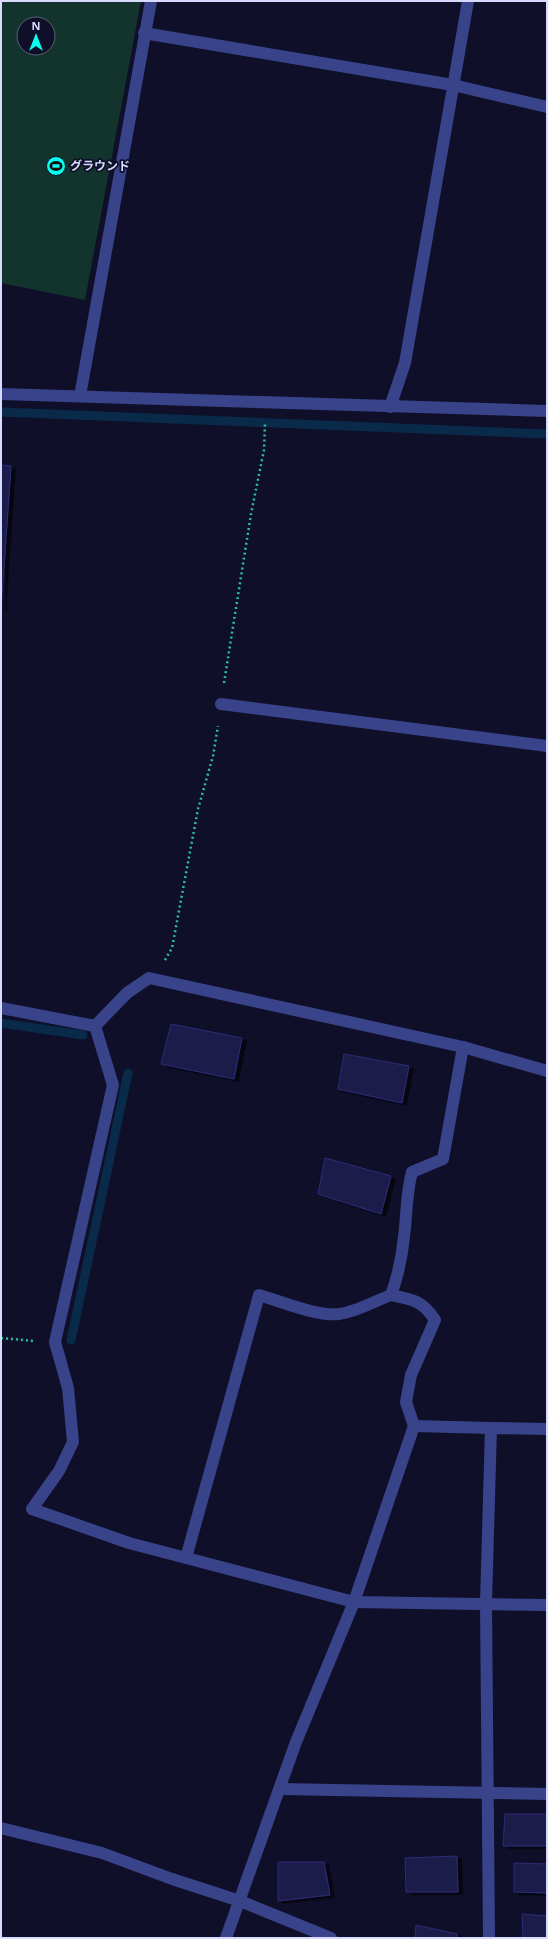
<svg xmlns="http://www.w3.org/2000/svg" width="548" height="1939" font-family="'Open Sans','Noto Sans JP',sans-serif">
  <defs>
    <filter id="shadow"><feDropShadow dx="4.5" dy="2.5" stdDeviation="0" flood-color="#0009"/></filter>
  </defs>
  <rect width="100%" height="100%" fill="#0f0f2a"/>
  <path fill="#12342d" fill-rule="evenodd" d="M1,1H141L85,300L1,283ZM24,24H48V48H24Z"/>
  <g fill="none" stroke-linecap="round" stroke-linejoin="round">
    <g stroke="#092b49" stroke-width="9">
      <path d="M1,412L547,434"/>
      <path d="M1,1023L83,1035"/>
      <path d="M71,1340L128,1073"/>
    </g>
  </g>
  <g fill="#1c1b4b" stroke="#2e2c78" filter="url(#shadow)">
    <path d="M1,465L11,466L1,610Z"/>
    <path d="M171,1024L242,1038L234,1079L161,1064Z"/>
    <path d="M344,1054L409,1066L402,1103L338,1089Z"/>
    <path d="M325,1158L391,1176L381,1214L318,1194Z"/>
    <path d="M505,1814H547V1846H503Z"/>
    <path d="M457,1856L458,1892H406L405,1858Z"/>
    <path d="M278,1862H324L330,1895L278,1901Z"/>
    <path d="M514,1863L547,1864V1893L514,1892Z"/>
    <path d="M522,1914L547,1916V1938H523Z"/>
    <path d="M416,1925L457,1934V1938H415Z"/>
  </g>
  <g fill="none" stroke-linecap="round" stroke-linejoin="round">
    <g stroke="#2bbf9d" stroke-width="2.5" stroke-dasharray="2 3" stroke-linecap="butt">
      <path d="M224,683L251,514L264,450L265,423"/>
      <path d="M165,960L172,948L198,809L213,756L218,726"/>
      <path d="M1,1338L34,1341"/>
    </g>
    <g stroke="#39438a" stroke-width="12">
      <path d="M144,33L453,85L547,107"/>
      <path d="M1,394L547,411"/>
      <path d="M80,396L151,1"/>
      <path d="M390,407L405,363L468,1"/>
      <path d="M221,704L547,746"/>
      <path d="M1,1008L95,1026L127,993L149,978L463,1047L547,1071"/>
      <path d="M95,1026L113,1085L55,1342L68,1388L73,1442L59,1471L32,1509L129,1543L354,1602L547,1605"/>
      <path d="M414,1426L491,1428"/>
      <path d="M186,1558L259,1295C280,1301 318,1317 339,1314C356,1312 375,1301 391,1295"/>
      <path d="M280,1789L547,1794"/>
      <path d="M1,1828L102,1853L172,1879L240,1901L331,1938"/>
      <path d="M226,1938L296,1742L354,1602L414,1426L406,1402L411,1375L435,1320C423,1301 412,1299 391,1295C398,1276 402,1256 404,1237C407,1215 406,1193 412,1172L443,1159L463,1047"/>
      <path d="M489,1938L486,1603L491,1428L547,1429"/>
    </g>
  </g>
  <defs>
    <symbol id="stadium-disc" viewBox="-11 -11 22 22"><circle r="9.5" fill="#04ffee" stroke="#0f0f2a"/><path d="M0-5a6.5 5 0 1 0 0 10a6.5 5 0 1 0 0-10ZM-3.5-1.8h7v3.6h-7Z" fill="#111"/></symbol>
  </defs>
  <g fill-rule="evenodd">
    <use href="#stadium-disc" x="45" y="155" width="22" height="22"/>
  </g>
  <g text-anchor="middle" stroke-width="3.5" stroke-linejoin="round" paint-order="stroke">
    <g font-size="12" font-weight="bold" fill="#d8daff" stroke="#0f0f2a" text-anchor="start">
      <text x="70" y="170">グラウンド</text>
    </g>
  </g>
  <rect width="548" height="1939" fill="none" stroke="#d8daff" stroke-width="4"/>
  <g transform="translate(36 36)"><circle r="19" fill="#0f0f2a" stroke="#5f607f"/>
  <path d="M0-3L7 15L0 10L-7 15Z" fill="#04ffee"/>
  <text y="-6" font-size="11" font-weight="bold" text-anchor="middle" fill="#d8daff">N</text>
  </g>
</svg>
